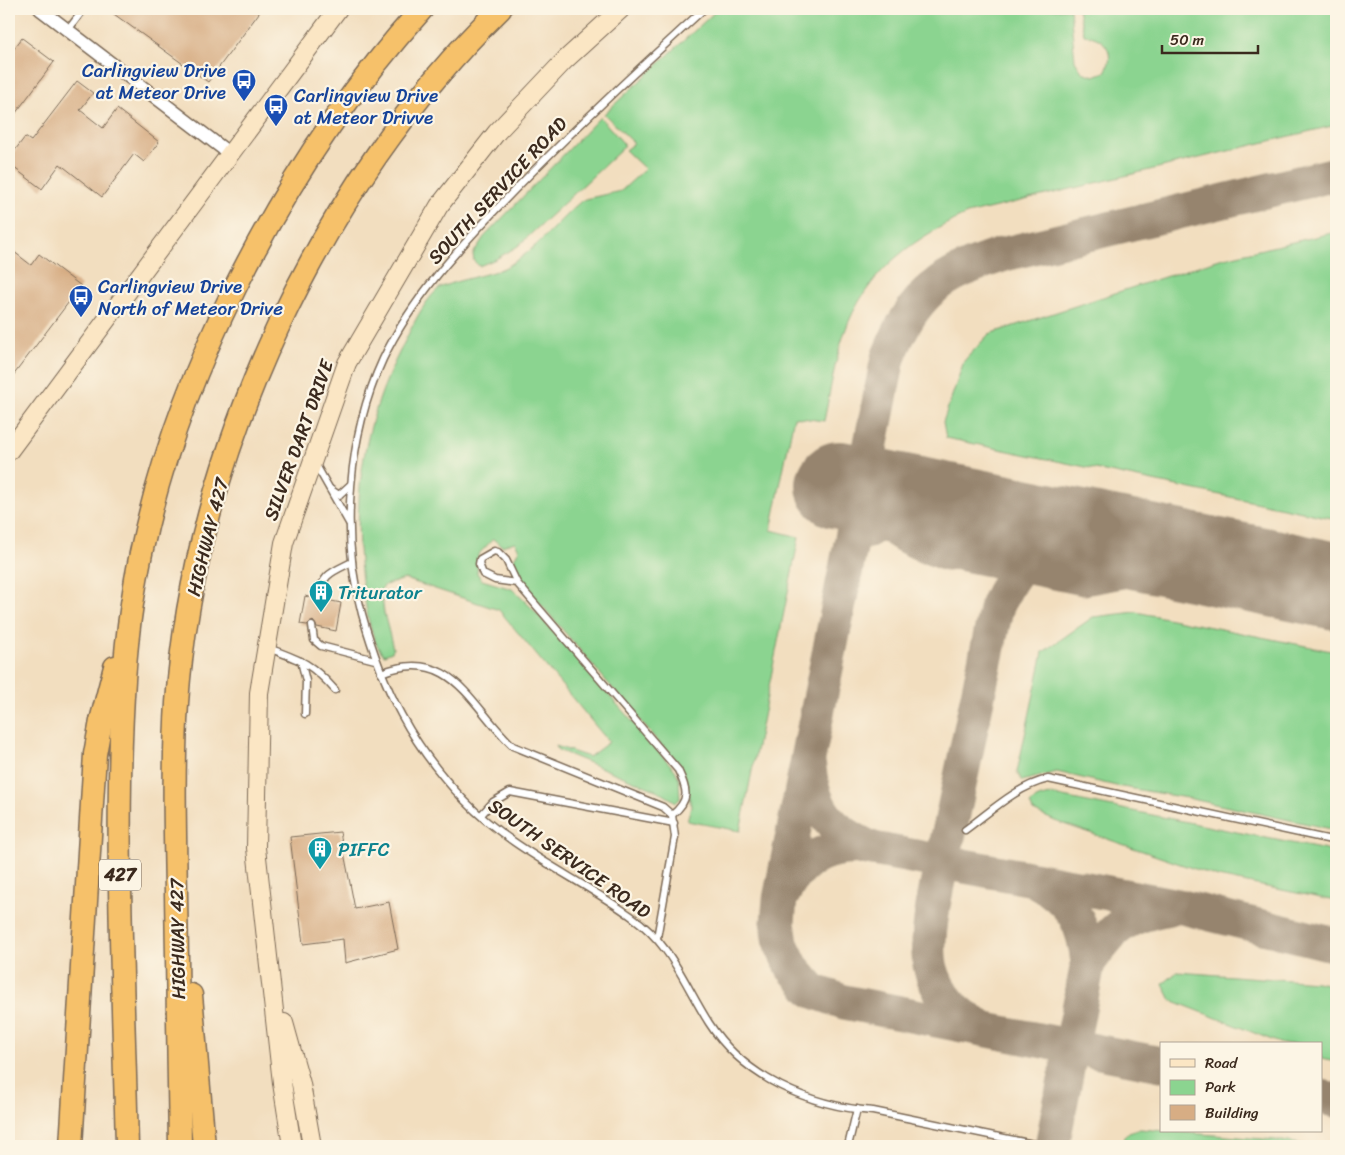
<svg xmlns="http://www.w3.org/2000/svg" width="1345" height="1155" font-family="Sriracha,sans-serif">
  <rect width="100%" height="100%" fill="#fcf5e5"/>
  <filter id="ink" filterUnits="userSpaceOnUse"><feTurbulence type="fractalNoise" baseFrequency=".02" numOctaves="2"/><feDisplacementMap in="SourceGraphic" scale="10" xChannelSelector="R" yChannelSelector="G"/><feConvolveMatrix kernelMatrix="1 2 1 2 8 2 1 2 1" color-interpolation-filters="sRGB"/></filter>
  <filter id="wash" filterUnits="userSpaceOnUse"><feTurbulence type="fractalNoise" baseFrequency=".0096" numOctaves="4" result="noise"/><feDisplacementMap in="SourceGraphic" scale="20" xChannelSelector="R" yChannelSelector="G"/><feGaussianBlur stdDeviation="1.12" result="paint"/><feColorMatrix in="noise" values="0 0 0 0 0 0 0 0 0 0 0 0 0 0 0 0 0 1.4 0 .05"/><feComposite in="paint" operator="in"/></filter>
  <g filter="url(#wash)">
    <rect width="100%" height="100%" fill="#f2debf"/>
    <g fill="#8bd490" stroke="#637f57">
      <path d="M718,9H1070L1075,60L1082,72L1094,76L1105,72C1116,53 1106,37 1084,35L1078,9H1336V125L967,214C906,241 858,280 840,347C833,371 829,397 824,421L794,417L771,530L799,537L740,831L687,821L691,806L684,772L526,587L517,574L513,561L519,550L515,542L502,546L493,539L478,555L477,573L482,580L512,589L532,608L675,770L679,779L680,799L676,802L658,791L558,750L556,746L589,757L609,742L499,610L405,579L385,585L381,589L384,613L393,648L392,652L384,655C371,642 367,613 364,595C350,504 361,426 403,345C412,327 422,304 437,290C447,281 493,275 508,266C535,251 556,223 579,203L585,199L621,191L645,169L625,150L634,143L604,114Z"/>
      <path d="M600,117L624,144V147L518,246L496,259L479,266L474,261L473,254L484,237Z"/>
      <path d="M1336,232V519L946,438L943,422L964,361L989,334L1220,259Z"/>
      <path d="M1136,612L1336,652V830L1187,798L1116,786L1057,772L1022,781L1017,772L1043,652L1093,617Z"/>
      <path d="M1053,795L1336,852V901L1218,877L1055,821L1033,811L1030,804C1037,797 1044,796 1053,795Z"/>
      <path d="M1177,972L1317,982L1336,986V1062L1321,1059V1044H1282L1171,1000L1163,984Z"/>
      <path d="M1140,1129L1275,1140L1314,1146H1121L1126,1134Z"/>
    </g>
    <g fill="none" stroke-linecap="round" stroke-linejoin="round">
      <g stroke="#96846e" stroke-width="35">
        <path d="M868,470C874,529 898,534 947,554"/>
        <path d="M867,531L892,512L926,502"/>
        <path d="M925,546L1084,578L1198,557"/>
        <path d="M809,768C814,814 833,831 873,849L1178,906L1336,945"/>
        <path d="M1038,882C1073,903 1084,923 1088,963"/>
        <path d="M783,894C803,854 831,844 873,849"/>
        <path d="M981,1027C957,1014 938,996 931,969C922,936 943,859 951,824C966,752 981,681 996,609C1021,549 1046,541 1108,539"/>
        <path d="M1161,1064L844,1002L813,991L792,967L781,944L778,923L780,899L888,358C914,292 940,275 1005,254L1336,174"/>
        <path d="M1321,1097L1336,1100"/>
        <path d="M1052,1146L1088,963C1115,926 1123,917 1169,908"/>
      </g>
      <path stroke="#96846e" stroke-width="88" d="M840,485L1336,586"/>
    </g>
    <g id="blocks">
      <g fill="#d7ad84">
        <path d="M107,9H262L208,82Z"/>
        <path d="M22,38L54,62L9,122V47L13,50Z"/>
        <path d="M77,81L93,93L80,110L103,128L117,109L159,142L144,162L134,154L102,197L60,164L42,189L9,164V158L25,137L31,141Z"/>
        <path d="M9,248L31,265L39,254L81,286L9,381Z"/>
        <path d="M305,596L312,598L316,603L322,599L341,603L336,631L317,627L313,621L307,625L300,624Z"/>
        <path d="M340,832L355,909L389,902L398,949L345,963L343,939L303,944L290,837Z"/>
      </g>
    </g>
  </g>
  <g filter="url(#ink)">
    <use href="#blocks" fill-opacity="0" stroke="#7b6956" stroke-width="1"/>
    <g fill="none" stroke-linecap="round" stroke-linejoin="round">
      <defs>
        <g id="lane">
          <path d="M704,9C636,71 569,133 505,200C459,248 412,298 383,359C348,435 340,534 362,614C383,689 411,745 465,801C512,850 577,877 631,916C672,945 683,982 709,1023C744,1078 810,1106 873,1111L1043,1146"/>
          <path d="M68,30L84,9"/>
          <path d="M316,465L349,523"/>
          <path d="M330,489L339,495L350,485"/>
          <path d="M517,583L495,580L483,574L479,564L480,559L494,551L498,552L506,560L517,583L678,770C688,791 690,800 672,815"/>
          <path d="M317,598C324,573 330,573 352,562"/>
          <path d="M312,626L314,640L321,646L375,660"/>
          <path d="M268,648C301,660 311,663 335,690"/>
          <path d="M301,661L306,681L305,714"/>
          <path d="M381,673C452,645 470,706 513,746L663,807L672,815L675,837L657,938"/>
          <path d="M481,815L493,802L510,792L674,823"/>
          <path d="M965,830C990,812 1017,786 1048,779L1336,841"/>
          <path d="M848,1146L857,1109"/>
        </g>
        <path id="street" d="M40,9L230,154"/>
        <g id="secondary">
          <path d="M9,451L338,9"/>
          <path d="M284,1023L301,1084L312,1146"/>
          <path d="M292,1146L282,1083L256,848L259,693L284,543L347,363L439,206L497,132L565,60L621,9"/>
        </g>
        <g id="highway">
          <path d="M191,995L204,1146"/>
          <path d="M71,1146L95,754L101,721L115,667"/>
          <path d="M127,1146C124,1024 118,902 120,780C121,722 123,662 132,604C163,393 281,166 422,9"/>
          <path d="M180,1146C179,1062 178,978 176,894C175,831 173,767 177,703C194,453 321,183 500,9"/>
        </g>
      </defs>
      <use href="#lane" stroke="#7b6956" stroke-width="9"/>
      <use href="#street" stroke="#7b6956" stroke-width="15"/>
      <use href="#secondary" stroke="#7b6956" stroke-width="20"/>
      <use href="#highway" stroke="#7b6956" stroke-width="25"/>
      <use href="#lane" stroke="#fff" stroke-width="6"/>
      <use href="#street" stroke="#fff" stroke-width="12"/>
      <use href="#secondary" stroke="#fbe6c4" stroke-width="18"/>
      <use href="#highway" stroke="#f6c16b" stroke-width="22"/>
    </g>
  </g>
  <defs>
    <symbol id="bus-pin" viewBox="-11 -11 22 30"><path d="M0 17L-7.5 6A9.5 9.5 0 1 1 7.5 6Z" fill="#1a4fb4" stroke="#fcf5e5"/><path d="M-5-6H5V4H4V6H2V4H-2V6H-4V4H-5ZM-3.5-4V0h7V-4ZM-3.5 1.2v1.5H-2V1.2ZM2 1.2v1.5H3.5V1.2Z" fill="#fff"/></symbol>
    <symbol id="building-pin" viewBox="-11 -11 22 30"><path d="M0 17L-7.5 6A9.5 9.5 0 1 1 7.5 6Z" fill="#0f9aa8" stroke="#fcf5e5"/><path d="M-4-6H4V6H1V3H-1V6H-4ZM-2.5-4.3h1.7v1.8h-1.7ZM.8-4.3h1.7v1.8H.8ZM-2.5-1h1.7V.8h-1.7ZM.8-1h1.7V.8H.8Z" fill="#fff"/></symbol>
  </defs>
  <g fill-rule="evenodd">
    <use href="#bus-pin" x="230" y="67" width="28" height="38"/>
    <use href="#bus-pin" x="262" y="92" width="28" height="38"/>
    <use href="#bus-pin" x="67" y="283" width="28" height="38"/>
    <use href="#building-pin" x="307" y="578" width="28" height="38"/>
    <use href="#building-pin" x="306" y="835" width="28" height="38"/>
  </g>
  <g text-anchor="middle" stroke-width="4.5" stroke-linejoin="round" paint-order="stroke">
    <rect fill="#fcf5e5" stroke="#75675a" stroke-width="1" x="99" y="859.5" width="42" height="31" rx="4"/>
    <g font-size="18" font-weight="bold" fill="#3b2a1e">
      <text x="120" y="881">427</text>
    </g>
    <g font-size="19" fill="#164399" stroke="#fcf5e5" text-anchor="start">
      <text x="226" y="77" text-anchor="end">Carlingview Drive<tspan x="226" dy="22">at Meteor Drive</tspan></text>
      <text x="294" y="102">Carlingview Drive<tspan x="294" dy="22">at Meteor Drivve</tspan></text>
      <text x="98" y="293">Carlingview Drive<tspan x="98" dy="22">North of Meteor Drive</tspan></text>
    </g>
    <g font-size="19" fill="#3b2a1e" stroke="#fcf5e5">
      <text transform="translate(497 190) rotate(-47)" y="7">SOUTH SERVICE ROAD</text>
      <text transform="translate(298 440) rotate(-70)" y="7">SILVER DART DRIVE</text>
      <text transform="translate(207 537) rotate(-76)" y="7">HIGHWAY 427</text>
      <text transform="translate(570 858) rotate(35)" y="7">SOUTH SERVICE ROAD</text>
      <text transform="translate(177 939) rotate(-91)" y="7">HIGHWAY 427</text>
    </g>
    <g font-size="19" fill="#0d838f" stroke="#fcf5e5" text-anchor="start">
      <text x="338" y="599">Triturator</text>
      <text x="338" y="856">PIFFC</text>
    </g>
  </g>
  <rect width="1345" height="1155" fill="none" stroke="#fcf5e5" stroke-width="30"/>
  <rect x="1160" y="1042" width="162" height="90" fill="#fcf5e5" stroke="#afa495"/>
  <rect x="1170" y="1059" width="25" height="8" fill="#fbe6c4" stroke="#afa495"/>
  <text x="1205" y="1068" font-size="15" fill="#3b2a1e">Road</text>
  <rect x="1170" y="1080" width="25" height="15" fill="#8bd490" stroke="#afa495"/>
  <text x="1205" y="1092" font-size="15" fill="#3b2a1e">Park</text>
  <rect x="1170" y="1105" width="25" height="15" fill="#d7ad84" stroke="#afa495"/>
  <text x="1205" y="1118" font-size="15" fill="#3b2a1e">Building</text>
  <path d="M1162 45v8h96v-8" fill="none" stroke="#3b2a1e" stroke-width="2.5"/>
  <text x="1170" y="45" font-size="15" fill="#3b2a1e" stroke="#fcf5e5" stroke-width="4" paint-order="stroke">50 m</text>
</svg>
